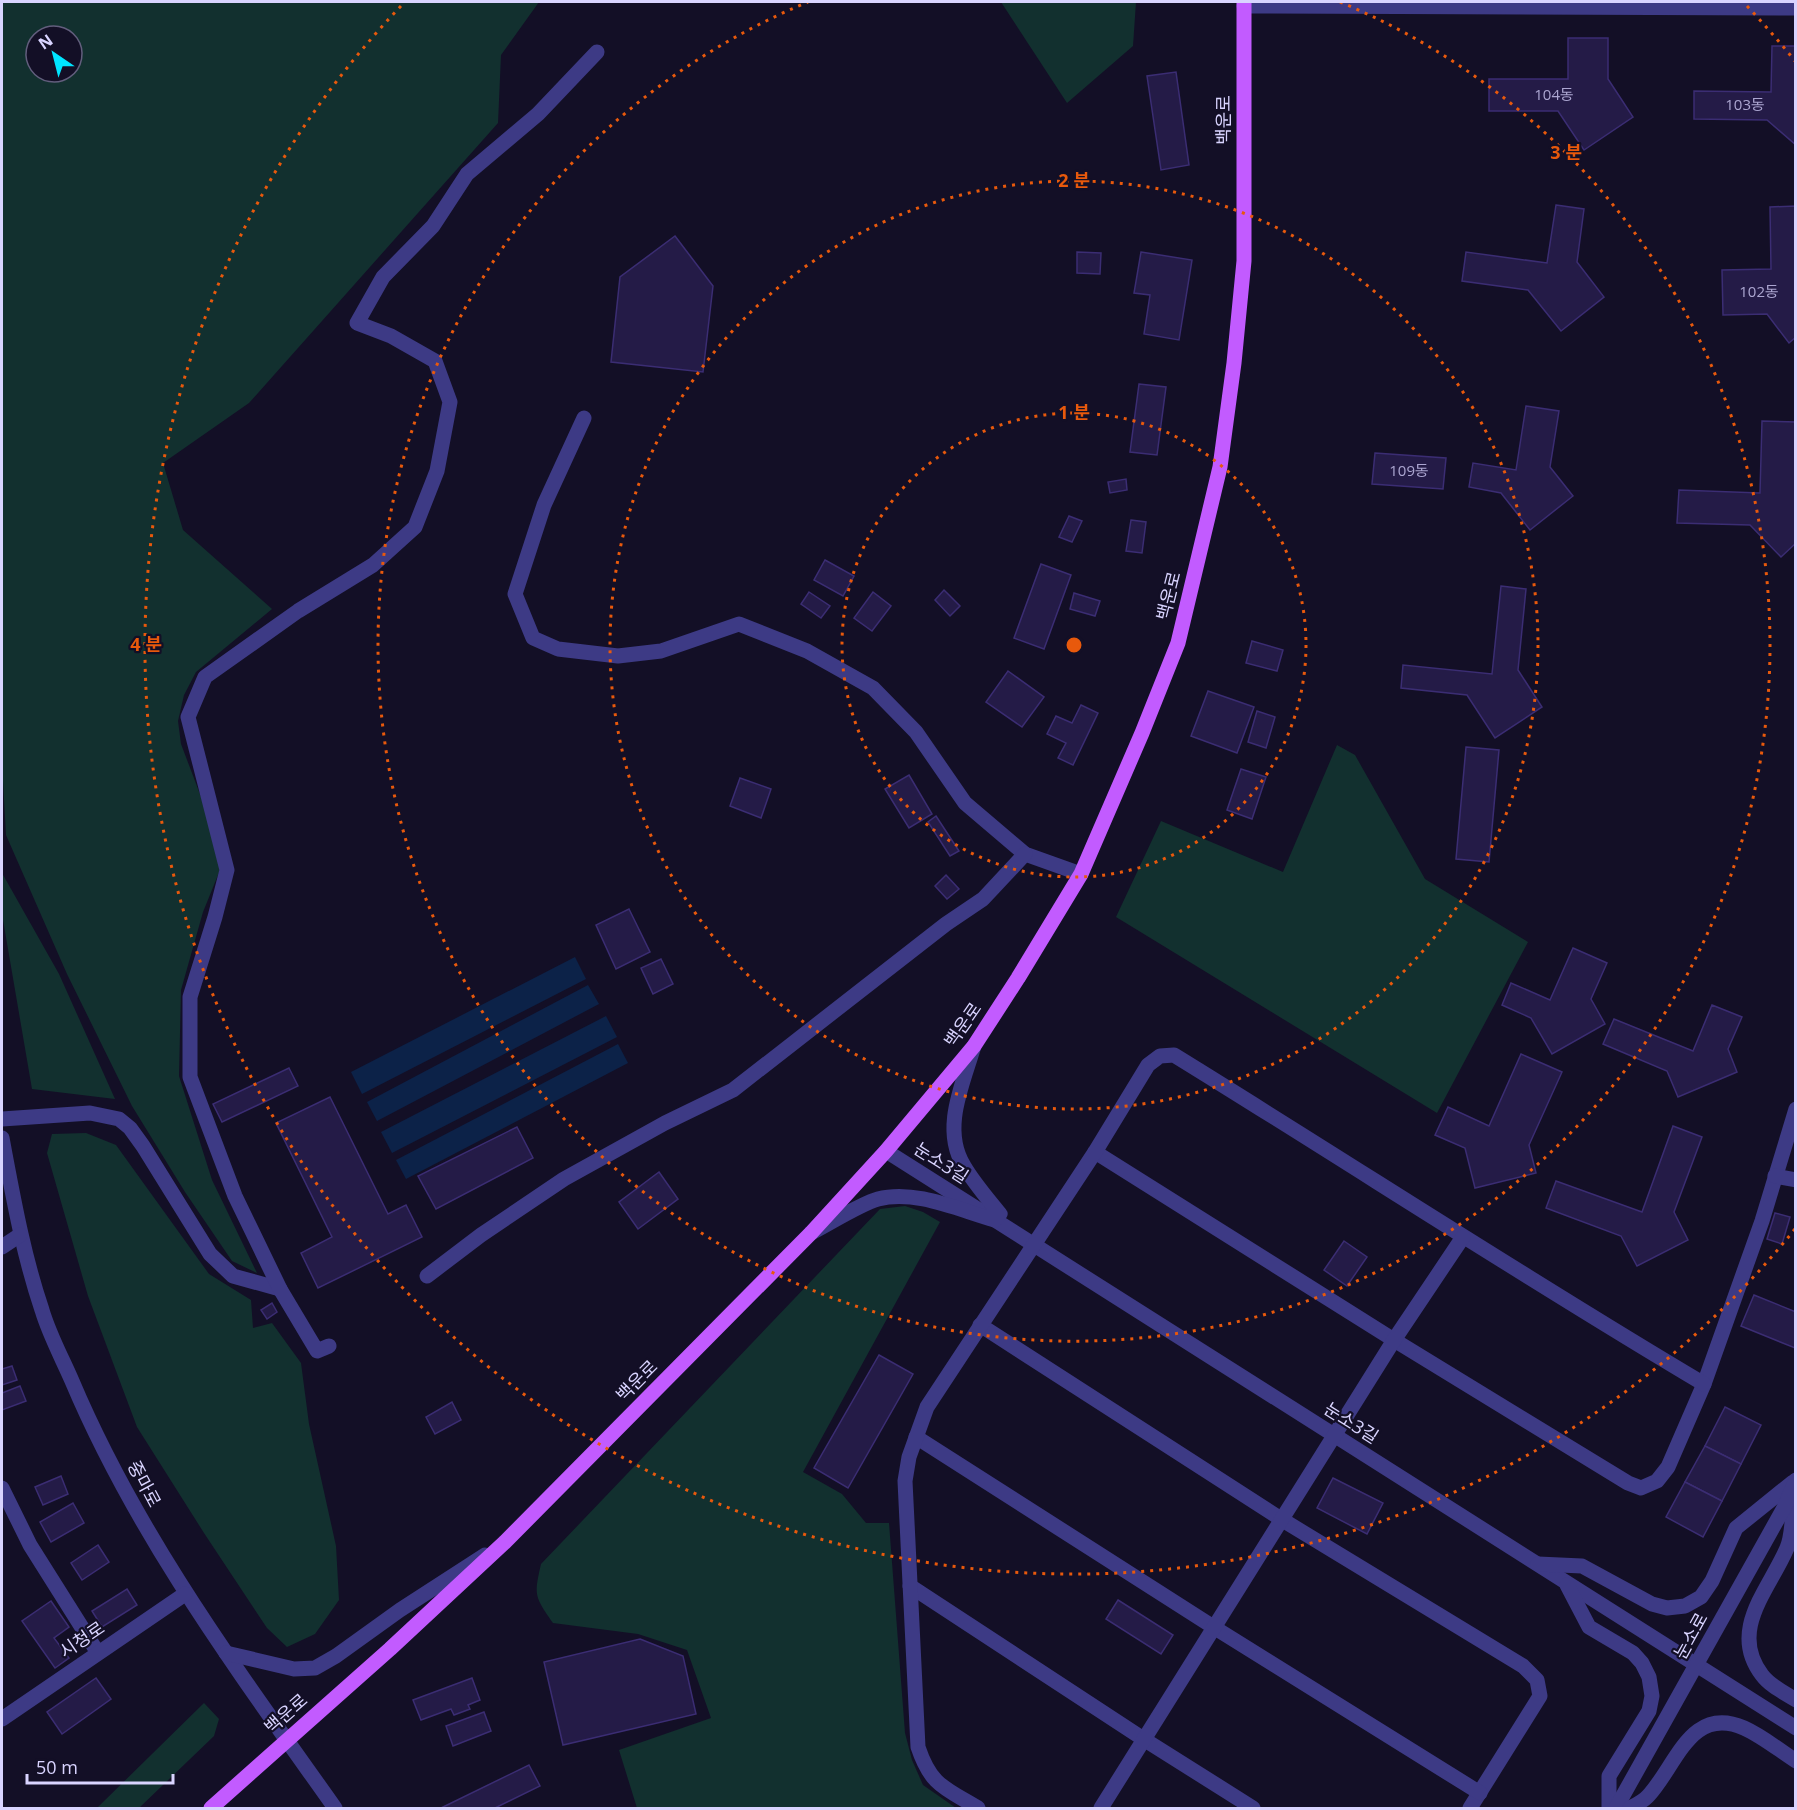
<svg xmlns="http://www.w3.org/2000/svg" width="1797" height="1810" font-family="'Open Sans','Noto Sans KR',sans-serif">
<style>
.green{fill:#12302f;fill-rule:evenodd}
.water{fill:#0c2248}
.building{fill:#241b47;stroke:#3b2d73;stroke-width:1.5}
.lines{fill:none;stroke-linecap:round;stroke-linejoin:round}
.minor{stroke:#3d3a85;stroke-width:15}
.major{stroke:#c25bff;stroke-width:15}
.ring{fill:none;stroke:#e8590c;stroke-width:3;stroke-dasharray:3 6}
.labels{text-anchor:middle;stroke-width:4.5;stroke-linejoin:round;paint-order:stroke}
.number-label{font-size:15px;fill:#aca6d1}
.street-label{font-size:18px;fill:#d9d4ff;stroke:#130f26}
.centre{fill:#e8590c;stroke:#130f26;stroke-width:3}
.ring-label{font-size:18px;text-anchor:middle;font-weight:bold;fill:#e8590c;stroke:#130f26;stroke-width:4.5;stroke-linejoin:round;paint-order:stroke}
</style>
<rect width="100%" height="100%" fill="#130f26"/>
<g class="green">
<path d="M2 2H539L501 55 498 123 249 403 163 463 183 530 272 609 196 672 184 695 178 721 181 744 206 810 220 870 203 912 181 990 179 1076 212 1180 257 1273 232 1261 185 1192 132 1106 67 974 6 835 2 763ZM36 36H72V72H36Z"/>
<polygon points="1001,2 1136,2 1133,46 1067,103"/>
<polygon points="1337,745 1355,755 1425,879 1528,942 1437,1113 1116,917 1161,821 1283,872"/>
<polygon points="2,873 59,974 115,1099 32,1089 2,914"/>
<polygon points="86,1133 116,1145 209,1274 251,1300 253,1328 272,1323 301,1363 309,1424 336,1546 339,1600 315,1634 287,1647 267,1628 204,1533 137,1427 88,1296 47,1153 52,1134"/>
<path d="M905 1206 923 1212 940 1222 803 1472 842 1494 866 1523H889L905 1733 912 1760 923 1785 956 1808H637L619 1750 711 1718 687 1650 638 1634 553 1623C534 1596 534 1595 541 1564L880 1209Z"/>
<polygon points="204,1703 219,1719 214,1736 139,1808 97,1808"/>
</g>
<g class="water">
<polygon points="575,957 586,979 362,1094 351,1072"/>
<polygon points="588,985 599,1004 377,1121 367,1102"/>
<polygon points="606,1016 617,1037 392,1153 381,1132"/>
<polygon points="618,1044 628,1063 406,1179 396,1160"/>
</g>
<g class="building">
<polygon points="1568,38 1608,38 1608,79 1633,117 1584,150 1558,111 1489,111 1489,79 1568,79"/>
<polygon points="1772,46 1796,46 1796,145 1767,120 1694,119 1694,91 1771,92"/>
<polygon points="1176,72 1189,165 1161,170 1147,76"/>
<polygon points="1556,205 1584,209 1577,262 1604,297 1561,331 1528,290 1462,281 1466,252 1547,263"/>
<polygon points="1796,206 1796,337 1789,343 1767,314 1723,315 1722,270 1771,269 1770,207"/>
<polygon points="675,236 713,286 703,372 611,362 620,277"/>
<polygon points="1077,252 1101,253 1100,274 1077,273"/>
<polygon points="1141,252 1192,260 1179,340 1144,334 1150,295 1134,293"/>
<polygon points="1139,384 1166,387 1157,455 1130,452"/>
<polygon points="1526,406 1559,411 1550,467 1573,496 1530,530 1501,493 1469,487 1473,463 1516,470"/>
<polygon points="1762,421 1796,422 1796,543 1781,557 1750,525 1677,523 1679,490 1760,493"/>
<polygon points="1375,453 1446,458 1443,489 1372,484"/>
<polygon points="1126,479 1127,490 1110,493 1108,482"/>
<polygon points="1069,516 1082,521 1072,542 1059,537"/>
<polygon points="1131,520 1146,522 1142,553 1126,551"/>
<polygon points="825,560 854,576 843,596 814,580"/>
<polygon points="1041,564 1071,575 1044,649 1014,638"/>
<polygon points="1501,586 1526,589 1518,670 1542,707 1495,738 1467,695 1401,688 1403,665 1492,674"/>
<polygon points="944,590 960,606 950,616 935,600"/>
<polygon points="809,592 830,606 821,618 801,604"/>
<polygon points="873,592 891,606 872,631 854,618"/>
<polygon points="1074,593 1100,601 1095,616 1070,609"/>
<polygon points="1252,641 1283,650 1277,671 1246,663"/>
<polygon points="1008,671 1044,697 1022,727 986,702"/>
<polygon points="1208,691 1254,707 1237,753 1191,736"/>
<polygon points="1081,705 1098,713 1073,765 1058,758 1066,743 1047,734 1056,716 1072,723"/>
<polygon points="1257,711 1275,717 1266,748 1248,742"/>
<polygon points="1466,747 1499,750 1489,862 1456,859"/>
<polygon points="1241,769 1266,777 1252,819 1227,810"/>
<polygon points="909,775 932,814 909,828 885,789"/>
<polygon points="740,778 771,789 761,818 730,806"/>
<polygon points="936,816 959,851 950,856 928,822"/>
<polygon points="946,875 959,889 947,899 935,886"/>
<polygon points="629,909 650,952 616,969 596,925"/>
<polygon points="1573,948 1607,963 1591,999 1605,1024 1552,1054 1531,1018 1502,1005 1511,983 1550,1000"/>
<polygon points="661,959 673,984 653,994 641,968"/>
<polygon points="1712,1005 1742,1017 1728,1049 1737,1072 1678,1097 1667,1071 1603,1044 1614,1019 1693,1051"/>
<polygon points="1521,1054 1562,1072 1529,1145 1536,1173 1475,1188 1465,1148 1435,1135 1448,1107 1489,1126"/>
<polygon points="289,1068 298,1086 222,1122 213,1104"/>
<polygon points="330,1097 388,1214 406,1205 422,1237 318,1288 301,1253 332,1237 276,1123"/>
<polygon points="1673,1126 1702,1137 1674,1212 1688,1240 1637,1266 1621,1236 1546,1208 1556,1181 1642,1212"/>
<polygon points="517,1127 533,1158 436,1209 418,1176"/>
<polygon points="659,1172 678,1199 638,1229 619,1202"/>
<polygon points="1775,1213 1790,1217 1782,1244 1767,1239"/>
<polygon points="1344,1241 1367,1257 1347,1286 1324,1270"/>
<polygon points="1754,1295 1796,1312 1795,1348 1741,1326"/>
<polygon points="272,1303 277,1312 267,1319 261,1310"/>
<polygon points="879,1355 913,1374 848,1488 814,1468"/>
<polygon points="12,1366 17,1380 2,1385 2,1369"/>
<polygon points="20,1386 26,1401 2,1410 2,1393"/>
<polygon points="452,1402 461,1420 435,1434 426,1417"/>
<polygon points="1725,1407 1761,1425 1741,1464 1705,1446"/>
<polygon points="1705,1446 1741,1464 1722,1501 1685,1482"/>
<polygon points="61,1476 68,1494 43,1505 35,1487"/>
<polygon points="1333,1478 1383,1503 1367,1534 1317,1508"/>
<polygon points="1685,1482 1722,1501 1703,1537 1666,1517"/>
<polygon points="73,1503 84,1523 51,1542 40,1522"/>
<polygon points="98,1545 109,1562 82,1580 71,1563"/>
<polygon points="127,1589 137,1605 102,1627 92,1611"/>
<polygon points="1118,1600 1173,1635 1161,1654 1106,1619"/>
<polygon points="51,1601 69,1627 54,1638 69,1658 55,1668 22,1621"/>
<polygon points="640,1639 683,1656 696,1714 563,1745 544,1662"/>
<polygon points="96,1678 111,1699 62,1734 47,1712"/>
<polygon points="472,1678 480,1700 468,1705 470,1709 454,1715 451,1709 421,1720 413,1700"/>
<polygon points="484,1712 491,1731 453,1746 446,1726"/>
<polygon points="529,1765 540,1786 495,1808 441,1808"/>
</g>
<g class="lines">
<g class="minor">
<polyline points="1244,6 1796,8"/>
<polyline points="584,418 544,505 515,594 533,638 558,649 618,656 661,651 739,624 807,651 873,688 916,732 965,803 1025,854 1081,874"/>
<polyline points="2,1119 90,1113 119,1119 130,1128 143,1146 210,1254 233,1276 280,1289"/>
<path d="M2 1138C13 1196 23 1254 42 1310 49 1334 62 1358 72 1381 138 1537 238 1671 335 1808"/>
<polyline points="886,1151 1796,1728"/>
<polyline points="1095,1152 1394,1340 1628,1483 1641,1488 1657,1481 1668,1467 1704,1384 1762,1221 1796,1109"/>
<polyline points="1775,1176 1796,1180"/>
<path d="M811 1233C829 1224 860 1204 878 1199 915 1189 959 1210 995 1220L1000 1214C988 1199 974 1183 964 1166 941 1129 963 1084 974 1046"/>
<polyline points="2,1247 20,1235"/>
<polyline points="427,1276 481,1235 564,1179 665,1123 733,1090 946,924 983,899 1025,854"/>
<polyline points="980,1325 1281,1519 1523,1666 1537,1680 1540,1696 1470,1808"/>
<polyline points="329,1346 317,1351 280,1289 235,1196 190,1077 190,997 215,917 227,870 188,717 205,677 298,611 373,565 415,527 437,471 450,402 435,361 391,336 357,323 383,277 433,226 467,174 538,114 597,52"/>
<polyline points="916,1437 1215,1628 1480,1793"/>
<polyline points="2,1488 30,1545 98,1653"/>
<path d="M1794 1498C1792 1514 1793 1534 1787 1548 1769 1590 1728 1630 1762 1675 1770 1686 1785 1693 1796 1700"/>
<polyline points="1538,1564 1582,1566 1652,1604 1667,1608 1685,1606 1701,1597 1712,1581 1736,1528 1793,1482"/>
<polyline points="1567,1585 1589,1627 1633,1653 1642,1663 1649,1677 1652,1696 1649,1711 1609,1776 1609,1808"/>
<polyline points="910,1586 1145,1740 1253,1808"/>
<polyline points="226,1653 294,1669 315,1668 336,1656 400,1610 485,1555"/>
<polyline points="2,1719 185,1594"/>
<path d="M978 1808C945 1788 931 1786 918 1747L905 1481 909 1457 927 1407 1095 1152 1148 1065 1160 1056 1174 1055C1351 1164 1525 1278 1704 1384"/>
<polyline points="1101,1808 1394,1340 1463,1237"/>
<polyline points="1616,1808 1785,1506 1796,1480"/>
<path d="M1630 1808C1636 1805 1644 1801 1649 1795 1677 1764 1691 1705 1744 1728 1762 1736 1779 1750 1796 1761"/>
</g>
<polyline class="major" points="211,1808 390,1649 505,1542 811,1233 886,1151 974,1046 1018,978 1081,874 1142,733 1178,643 1220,467 1234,363 1244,261 1244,2"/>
</g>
<g class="ring">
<circle cx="1074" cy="645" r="232"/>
<circle cx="1074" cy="645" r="464"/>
<path d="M1340 2A696 696 0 1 1 808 2"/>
<path d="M1795 1229A928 928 0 1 1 401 6M1747 6A928 928 0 0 1 1795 61"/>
</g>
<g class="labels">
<g class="number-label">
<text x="1554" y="100">104동</text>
<text x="1745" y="110">103동</text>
<text x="1759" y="297">102동</text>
<text x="1409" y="476">109동</text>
</g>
<g class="street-label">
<text transform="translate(1224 120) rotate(-90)" y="6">백운로</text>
<text transform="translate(1169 596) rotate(-76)" y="6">백운로</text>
<text transform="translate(963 1025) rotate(-55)" y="6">백운로</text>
<text transform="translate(941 1163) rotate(32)" y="6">눈소3길</text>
<text transform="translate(637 1381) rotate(-45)" y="6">백운로</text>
<text transform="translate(1351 1423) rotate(32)" y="6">눈소3길</text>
<text transform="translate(144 1484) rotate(62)" y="6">중마로</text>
<text transform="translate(1691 1636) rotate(-61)" y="6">눈소로</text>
<text transform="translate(82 1640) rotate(-34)" y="6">시청로</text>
<text transform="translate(286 1714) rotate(-41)" y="6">백운로</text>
</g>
</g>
<circle cx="1074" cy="645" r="9" class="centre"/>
<g class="ring-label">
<text x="1566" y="159">3 분</text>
<text x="1074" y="187">2 분</text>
<text x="1074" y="419">1 분</text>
<text x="146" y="651">4 분</text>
</g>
<rect width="1797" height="1810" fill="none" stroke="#d9d4ff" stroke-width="6"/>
<g transform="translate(54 54) rotate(325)"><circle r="28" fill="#130f26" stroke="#625e7d" stroke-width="1.5"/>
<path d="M0-4.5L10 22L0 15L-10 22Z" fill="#00e5ff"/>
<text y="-9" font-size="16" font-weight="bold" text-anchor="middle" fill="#d9d4ff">N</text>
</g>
<path d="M27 1774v9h146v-9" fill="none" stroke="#d9d4ff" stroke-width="3"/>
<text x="36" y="1774" font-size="18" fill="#d9d4ff" stroke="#130f26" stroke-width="4.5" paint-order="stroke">50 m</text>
</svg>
